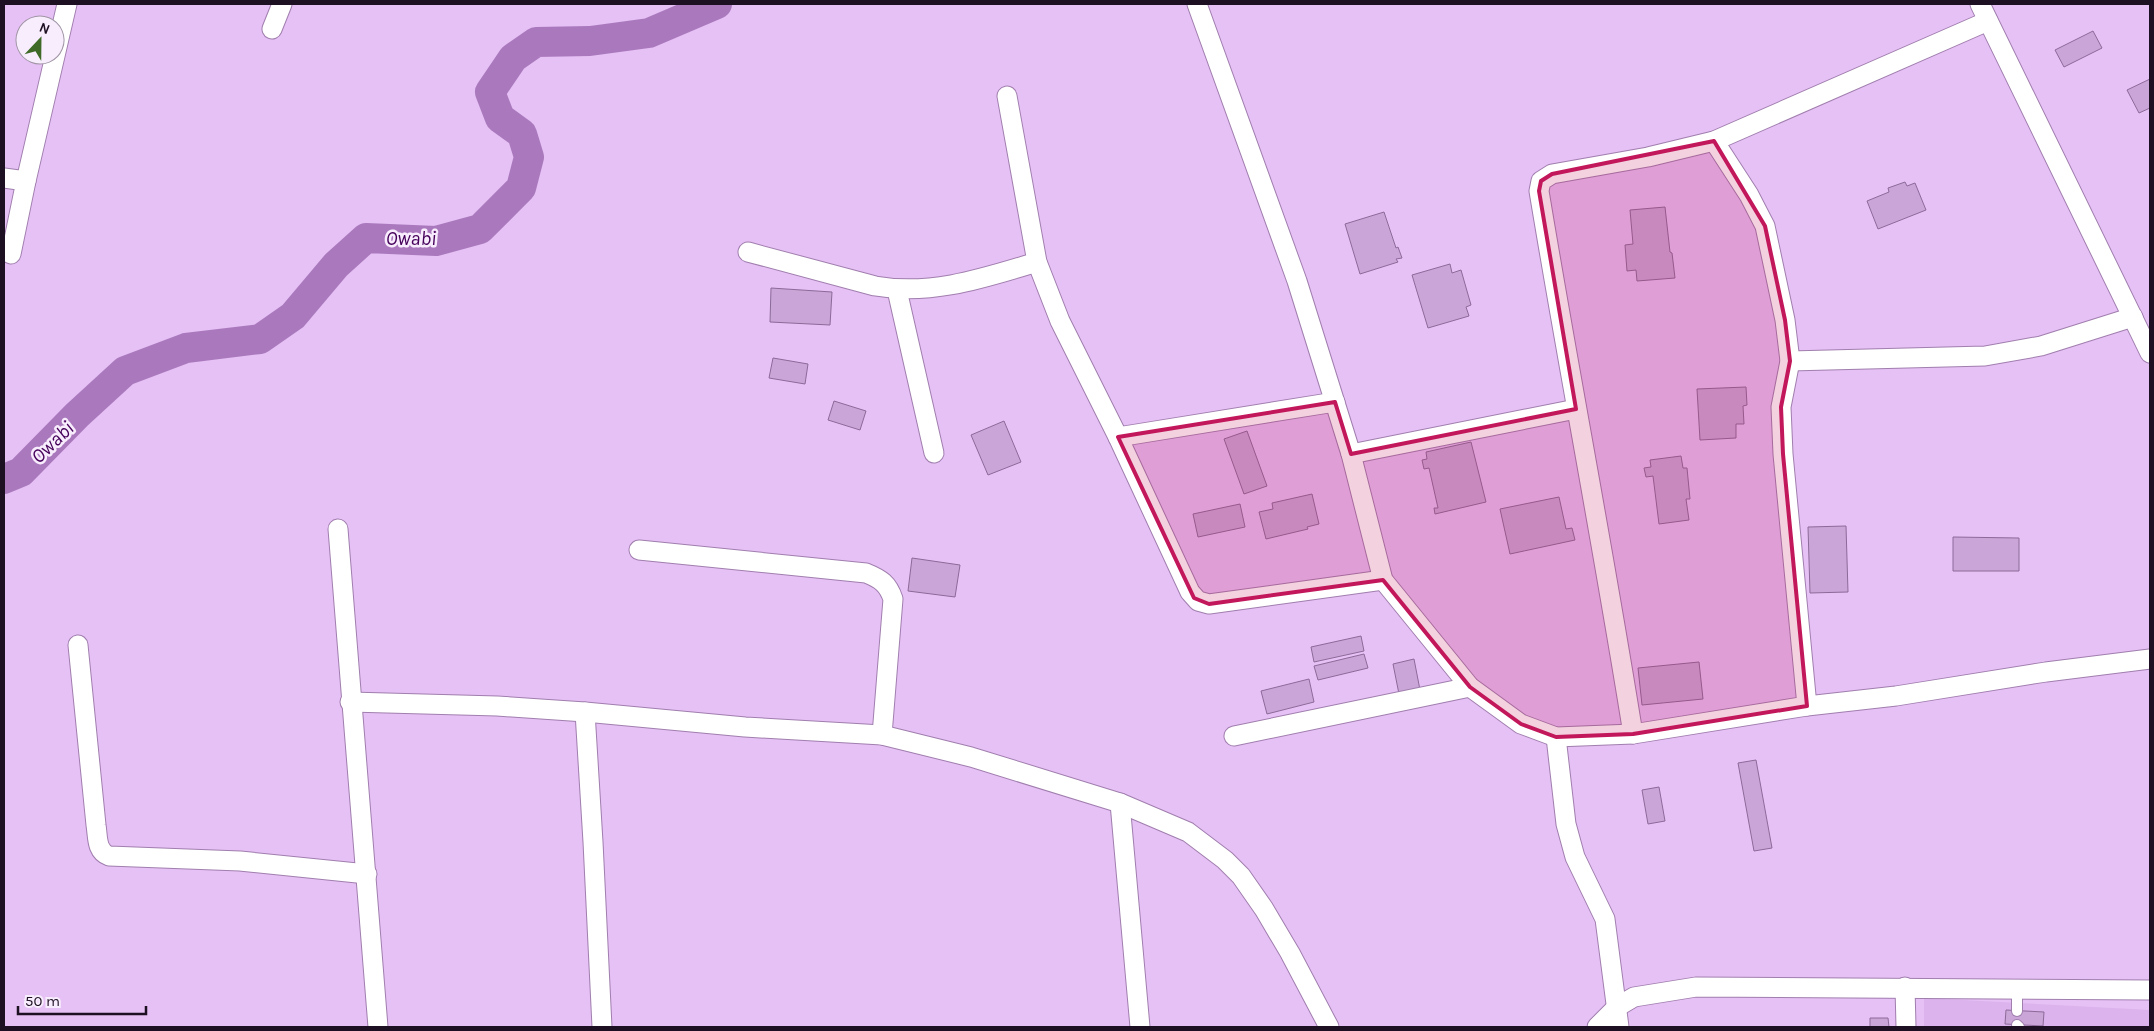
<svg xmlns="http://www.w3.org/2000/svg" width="2154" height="1031" font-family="Karla,sans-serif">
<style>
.built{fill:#dcb3ed}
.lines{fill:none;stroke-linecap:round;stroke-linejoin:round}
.river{stroke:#aa79bd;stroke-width:30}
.building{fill:#caa6d8;stroke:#8b6a98}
.service-casing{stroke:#a07eae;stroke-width:12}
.minor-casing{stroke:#a07eae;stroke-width:21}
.service{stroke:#fff;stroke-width:10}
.minor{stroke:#fff;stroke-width:19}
.marked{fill:#c2185b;fill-opacity:0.2;stroke:#c2185b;stroke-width:4;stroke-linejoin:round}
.labels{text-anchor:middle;stroke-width:5;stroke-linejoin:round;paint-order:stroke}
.water-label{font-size:20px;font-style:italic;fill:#45005a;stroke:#f8edfd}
</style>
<rect width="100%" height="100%" fill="#e6c1f5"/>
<polygon class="built" points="1924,998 2150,1010 2150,1027 1924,1027"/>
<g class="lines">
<polyline class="river" points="4,479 21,472 77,415 125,371 186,348 260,339 293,316 336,265 366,238 436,241 480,229 521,188 529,157 522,134 500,118 490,92 513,58 536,42 590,41 649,33 717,4"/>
</g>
<g class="building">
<polygon points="2093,31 2102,48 2064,67 2055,50"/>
<polygon points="2150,79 2150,108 2139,113 2127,90"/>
<polygon points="1905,182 1907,186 1915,183 1926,210 1878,229 1867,201 1889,192 1888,188"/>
<polygon points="1665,207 1670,252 1672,253 1675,278 1637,281 1636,270 1627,271 1625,245 1633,244 1630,210"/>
<polygon points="1384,212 1396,248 1398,247 1402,258 1396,259 1398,262 1360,274 1345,224"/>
<polygon points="1450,264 1452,273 1461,270 1471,305 1466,307 1469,316 1428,328 1412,275"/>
<polygon points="771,288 832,292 830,325 770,322"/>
<polygon points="773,358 808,364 805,384 769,378"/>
<polygon points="1746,387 1747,405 1743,406 1744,424 1736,424 1736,438 1700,440 1697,389"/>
<polygon points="834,401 866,411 860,430 828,420"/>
<polygon points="1004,421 1021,462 988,475 971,435"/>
<polygon points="1247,431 1267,486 1244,494 1224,439"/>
<polygon points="1471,442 1486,502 1435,514 1434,508 1438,508 1429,468 1424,469 1422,460 1427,459 1426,452"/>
<polygon points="1681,456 1683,468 1687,468 1690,499 1686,499 1689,520 1659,524 1653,476 1646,477 1644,468 1651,467 1650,460"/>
<polygon points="1312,494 1319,524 1307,527 1308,529 1266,539 1259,512 1273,509 1272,503"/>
<polygon points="1559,497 1566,529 1572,528 1575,540 1510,554 1500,509"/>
<polygon points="1240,504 1245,527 1198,537 1193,514"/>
<polygon points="1846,526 1848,592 1810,593 1808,527"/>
<polygon points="1953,537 2019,538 2019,571 1953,571"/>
<polygon points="912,558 960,565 955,597 908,591"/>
<polygon points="1361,636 1364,651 1314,662 1311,647"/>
<polygon points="1364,654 1368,668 1318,680 1314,666"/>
<polygon points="1414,659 1420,690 1399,694 1393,664"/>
<polygon points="1699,662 1703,699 1642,705 1638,668"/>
<polygon points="1309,679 1314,702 1267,714 1261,691"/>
<polygon points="1756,760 1772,848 1754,851 1738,763"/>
<polygon points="1659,787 1665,821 1648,824 1642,790"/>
<polygon points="2006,1010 2044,1012 2043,1026 2005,1024"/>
<polygon points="1870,1018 1888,1018 1889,1027 1870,1027"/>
</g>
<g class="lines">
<defs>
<g id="service">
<polyline points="2017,989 2017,1011"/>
<polyline points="2017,1025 2019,1027"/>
</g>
<g id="minor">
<polyline points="1197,4 1297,281 1351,454 1383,580 1470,687 1521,724 1556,737 1633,734 1807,706 1896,696 2046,672 2150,659"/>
<polyline points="1980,4 2150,353"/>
<polyline points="272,29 282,4"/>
<polyline points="1007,96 1037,262 1060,321 1118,437 1190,592 1198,601 1209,604 1383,580"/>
<polyline points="1714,141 1749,195 1765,226 1785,320 1790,361 1781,407 1783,454 1807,706"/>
<polyline points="4,178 26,181"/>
<path d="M748 252 875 286C931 296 984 278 1037 262"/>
<polyline points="11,254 26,181 67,4"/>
<polyline points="897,290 934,453"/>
<polyline points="1790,361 1985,356 2041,346 2133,317"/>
<polyline points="1118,437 1335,402"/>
<polyline points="1351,454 1576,409"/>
<path d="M338 529C350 695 366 861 378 1027"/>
<path d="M639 550 866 573C881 579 888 584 893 599L882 735"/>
<path d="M78 645 96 825C98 837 96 851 109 856L240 861 367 874"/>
<polyline points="350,702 497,706 585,712 745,727 882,735 971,757 1120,803 1188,832 1225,860 1241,876 1264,909 1290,953 1329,1027"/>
<polyline points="585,712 593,842 602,1027"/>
<path d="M1633 734C1604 552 1569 372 1539 191L1541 181 1552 174 1648 157 1714 141 1988 21"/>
<polyline points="1234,736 1470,687"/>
<polyline points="1556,737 1566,824 1575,857 1605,919 1619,1027"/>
<polyline points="1120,803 1140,1027"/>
<polyline points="1905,987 1906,1027"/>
<polyline points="1597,1027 1617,1007 1634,997 1696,987 2150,990"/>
</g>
</defs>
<use href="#service" class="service-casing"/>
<use href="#minor" class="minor-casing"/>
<use href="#service" class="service"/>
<use href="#minor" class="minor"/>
</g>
<path class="marked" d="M1714 141 1765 226 1785 320 1790 361 1781 407 1783 454 1807 706 1633 734 1556 737 1521 724 1470 687 1383 580 1209 604 1194 598 1118 437 1335 402 1351 454 1576 409 1539 191 1541 181 1552 174Z"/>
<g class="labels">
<g class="water-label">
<text x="411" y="245">Owabi</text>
<text transform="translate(52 442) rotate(-44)" y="7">Owabi</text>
</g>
</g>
<rect width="2154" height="1031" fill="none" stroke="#1d1022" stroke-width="10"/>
<g transform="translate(40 40) rotate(22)"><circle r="24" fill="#f8edfd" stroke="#a095a5"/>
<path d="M0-4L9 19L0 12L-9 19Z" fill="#3e6926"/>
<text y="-8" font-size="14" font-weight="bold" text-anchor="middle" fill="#1d1022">N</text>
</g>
<path d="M18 1006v8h128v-8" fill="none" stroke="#1d1022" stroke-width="2.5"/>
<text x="25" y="1006" font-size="15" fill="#1d1022" stroke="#f8edfd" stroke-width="4" paint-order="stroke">50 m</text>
</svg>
